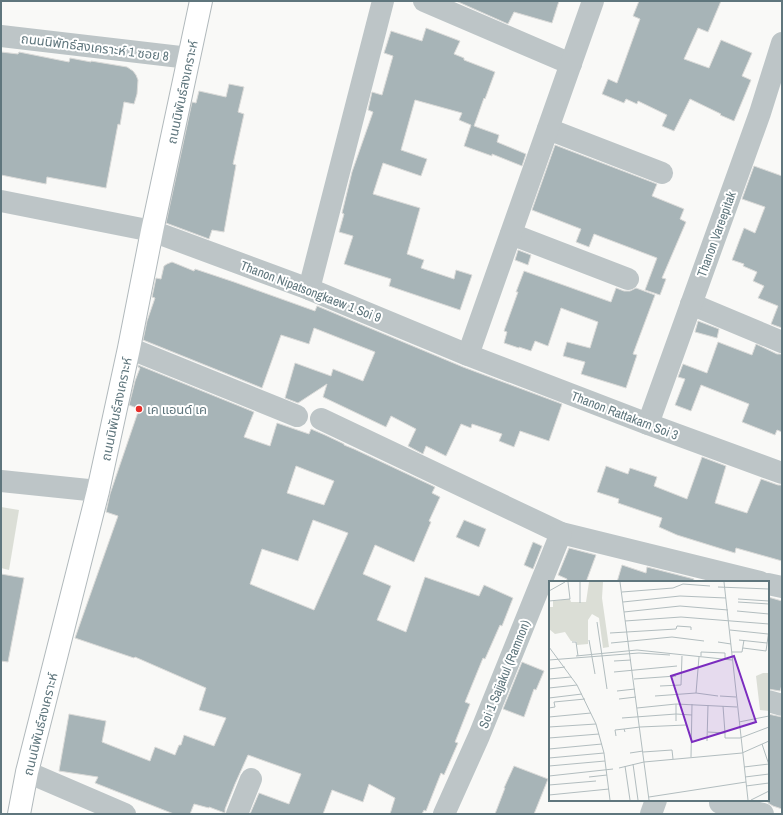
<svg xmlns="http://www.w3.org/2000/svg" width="783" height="815" font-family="'Archivo Narrow','Noto Sans Thai',sans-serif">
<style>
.green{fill:#dbded6}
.building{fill:#a7b4b7;stroke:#dbdbd9;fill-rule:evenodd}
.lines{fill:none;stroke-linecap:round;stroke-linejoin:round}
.major-casing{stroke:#b1b9bc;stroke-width:24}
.minor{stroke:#bdc5c7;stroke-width:22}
.major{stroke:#fff;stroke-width:22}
.poi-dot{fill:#e72e29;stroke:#fff;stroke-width:1.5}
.labels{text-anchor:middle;stroke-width:4;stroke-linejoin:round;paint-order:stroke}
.street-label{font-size:13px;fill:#5f767d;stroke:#fff}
.poi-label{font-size:13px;fill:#5f767d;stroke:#fff;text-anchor:start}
.inset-road{fill:none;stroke:#b2bdbf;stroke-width:1}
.view{fill:#7b2cbf;fill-opacity:0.15;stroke:#7b2cbf;stroke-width:2}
.inset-edge{fill:none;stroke:#5f767d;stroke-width:2}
</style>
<rect width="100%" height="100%" fill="#f9f9f7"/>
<polygon class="green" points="1,507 19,510 9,570 1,568"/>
<g class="building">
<polygon points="456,1 559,1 552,23 514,12 508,24"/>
<polygon points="639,1 721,1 708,32 698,28 684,59 709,68 721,40 752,53 742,76 751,80 734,121 720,115 721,114 690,99 674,131 662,126 667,115 638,101 637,104 626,99 624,103 602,94 608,79 617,83 640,19 633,16"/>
<polygon points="426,28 460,41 454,54 464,58 464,60 495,72 485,99 484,98 474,126 499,135 497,142 526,154 522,166 492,154 492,156 464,146 471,125 459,120 462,113 415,100 401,150 427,159 421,176 383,163 373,194 420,208 407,254 424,260 421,268 454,279 456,270 472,275 460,310 389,286 391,279 344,264 353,236 339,232 344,214 342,213 352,172 373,112 368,110 372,92 382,95 393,56 384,53 391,31 422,41"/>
<polygon points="1,52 18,54 19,52 69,62 70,58 91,62 91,61 127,67 133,71 136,75 138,80 137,94 134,104 124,102 120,125 118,124 106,188 47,177 46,184 1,175"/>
<polygon points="229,84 244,87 238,112 244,114 233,164 236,165 224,232 212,230 209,239 166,223 192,102 196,103 199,91 226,97"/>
<polygon points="555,145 657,184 652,196 684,209 680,219 686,222 662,278 666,279 660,295 645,290 657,258 594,234 589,247 576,242 581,229 532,210"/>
<polygon points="754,166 782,176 782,328 771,324 778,306 758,298 764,286 753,281 757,272 743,266 744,264 732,260 744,228 755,233 765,207 742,199"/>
<polygon points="518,250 531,255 528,265 515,260"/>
<polygon points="172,262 194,271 195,269 234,282 315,311 317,306 463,367 562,404 549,441 520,431 514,447 499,441 502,434 472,424 471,428 461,424 446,456 426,446 423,454 408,446 416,429 391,416 386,427 323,397 327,384 298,403 285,398 295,363 331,376 333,369 363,381 375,352 314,328 309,344 281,335 262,388 143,340 147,321 155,298 152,297 156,278 161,279 164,266 167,264"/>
<polygon points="524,271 611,302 616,288 624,291 630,291 636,288 655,295 633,354 637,355 626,388 581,374 585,362 563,356 567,342 590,348 598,322 561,308 548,346 535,341 531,351 519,347 519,348 504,343 507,332 504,331 518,292 516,292"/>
<polygon points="698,321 719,329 717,338 695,332"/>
<polygon points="718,342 752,355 756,344 777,354 782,354 782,432 777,430 775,435 742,422 749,404 701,385 691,411 675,405 685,379 678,377 683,364 707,373"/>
<path d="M138 365 254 412 244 437 270 446 277 423 309 434 311 429 325 435 344 444V445L354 449 435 487 432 493 440 497 429 521 431 522 414 562 375 545 363 574 391 586 377 620 406 632 425 577 479 596 484 585 513 598 502 626 500 625 485 659 483 658 465 702 470 704 455 742 458 743 444 775 441 773 426 811 424 810 422 814H390L395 798 369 784 363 802 332 790 323 814H250L259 793 289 804 301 774 248 755 235 784 225 809V813L209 807V808L194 804 190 814H174L95 783 98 777 59 771 69 714 106 721 102 742 150 761 155 747 175 755 179 745H181L184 735 214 746 226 718 199 710 206 688 135 657 134 658 75 638 118 516 106 512 110 494 139 409 129 405 135 381 140 368 138 367ZM296 466 334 481 324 505 287 493ZM313 520 348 533 314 610 250 584 262 549 298 561Z"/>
<polygon points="702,457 726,466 715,503 747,513 761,479 778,485 782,485 782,561 736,548 735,553 677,535 659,527 662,518 618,503 619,499 597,492 606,466 628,474 630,468 657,477 654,486 687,499"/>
<polygon points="464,520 486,529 479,547 456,537"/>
<polygon points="533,542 542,546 533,569 524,565"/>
<polygon points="569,548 596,555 586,582 566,582 567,579 558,575"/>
<polygon points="622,565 646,573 647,567 694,579 693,582 617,582"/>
<polygon points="1,574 24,578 8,662 1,661"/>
<polygon points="768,597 782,601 782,685 780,691 768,689"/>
<polygon points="522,662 544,671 536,690 534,689 524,717 503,709"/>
<polygon points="768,714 782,717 782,809 773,806 768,803"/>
<polygon points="514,766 548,779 534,814 495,814 505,788 504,788"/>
</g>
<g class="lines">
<defs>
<polyline id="major" points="19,814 27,772 98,491 129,348 152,231 201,1"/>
</defs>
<use href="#major" class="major-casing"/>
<g class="minor">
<polyline points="424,1 571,64"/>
<polyline points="1,36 189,58"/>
<polyline points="548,129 662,173"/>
<polyline points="1,201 152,231 309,289 468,355 648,424 782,473"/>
<polyline points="511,234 628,279"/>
<polyline points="309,289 383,1"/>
<polyline points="691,304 782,342"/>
<polyline points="129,348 297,416"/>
<polyline points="468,355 593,1"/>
<polyline points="321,419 561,533 760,582"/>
<polyline points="648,424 760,113 782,43"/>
<polyline points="1,481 98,491"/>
<polyline points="768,584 782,587"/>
<polyline points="768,701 782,705"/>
<polyline points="27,772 125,814"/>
<polyline points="720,803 763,814"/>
<polyline points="237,814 251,779"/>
<polyline points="444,814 479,736 561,533"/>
<polyline points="651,814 656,800"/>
</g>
<use href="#major" class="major"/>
</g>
<circle class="poi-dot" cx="139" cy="409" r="4"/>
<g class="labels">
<g class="street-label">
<text transform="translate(95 47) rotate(7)" y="5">ถนนนิพัทธ์สงเคราะห์ 1 ซอย 8</text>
<text transform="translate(182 92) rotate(-78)" y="5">ถนนนิพันธ์สงเคราะห์</text>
<text transform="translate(716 234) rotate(-70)" y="5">Thanon Vareepitak</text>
<text transform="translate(311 291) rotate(21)" y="5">Thanon Nipatsongkaew 1 Soi 9</text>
<text transform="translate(116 409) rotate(-78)" y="5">ถนนนิพันธ์สงเคราะห์</text>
<text transform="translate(625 415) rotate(21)" y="5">Thanon Rattakarn Soi 3</text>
<text transform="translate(504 674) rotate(-68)" y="5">Soi 1 Sajjakul (Ramnon)</text>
<text transform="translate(40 724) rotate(-76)" y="5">ถนนนิพันธ์สงเคราะห์</text>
</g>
<g class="poi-label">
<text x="147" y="414">เค แอนด์ เค</text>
</g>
</g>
<g transform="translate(549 581)">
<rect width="220" height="220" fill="#f9f9f7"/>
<path d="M40 1H54L53 17 60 66 54 67 50 37 43 33 39 39V63L28 64 27 60H22L16 51 6 53 0 48V26H4V20L21 18 22 21H37ZM214 92H220V130L211 129 207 95Z" fill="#dbded6"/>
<path class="inset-road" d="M31 1V22M71 1 100 219M175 1 199 219M169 6 220 8M0 10 16 1M73 11 124 7 134 3 161 5M189 18 220 20M0 20 21 18 19 1M74 21 131 15 177 17M189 21 220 23M188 30 220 33M75 31 131 25 179 29M76 40 132 36 220 43M48 41 58 108M181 49 219 53M61 52 127 48 128 45 142 46V49M40 59 46 93M190 59 218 62M23 61H27L29 75M169 61 182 63M62 62 123 56 155 60M0 66 28 104 47 143 55 172 61 219M194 67 217 70 220 49M183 71H193L195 59M27 75 88 69 183 79M152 75V71L176 72V78M0 79 90 72 121 74M65 80 82 79M0 88 16 86M65 91 128 85M0 98 22 96M85 98 127 95M111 105 132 104 133 75M0 107 28 104M68 110 86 108M147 112 150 76M106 115 147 112 169 115M171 115 187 116M0 117 33 113M70 118 87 116M0 127 6 126 5 121 36 118M88 127 127 123 188 126M0 136 42 132M73 137 127 133 143 134M127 140V123M190 141 220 135M0 146 47 143M76 151 75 148 91 146 137 144M159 151 176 152 174 125M176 152V157H191L220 146M67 155 66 149 75 148M0 157 50 153M158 160 159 124M213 163 220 184M0 168 53 163M94 171 123 169 124 178M81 172 94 170M142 176 143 123M0 177 55 172M84 183 89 219M0 185 56 180M76 185 81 219M195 186 220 183M70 187 95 181 193 172 220 160M0 195 64 188M40 196 58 194M196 196 220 193M0 204 47 200M197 205 220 202M0 214 60 208M100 216 197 201M202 219 220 210"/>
<path class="view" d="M185 75 207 141 143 161 122 95Z"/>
<rect width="220" height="220" class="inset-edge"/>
</g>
<rect width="783" height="815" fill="none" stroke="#5f767d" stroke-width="4"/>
</svg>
